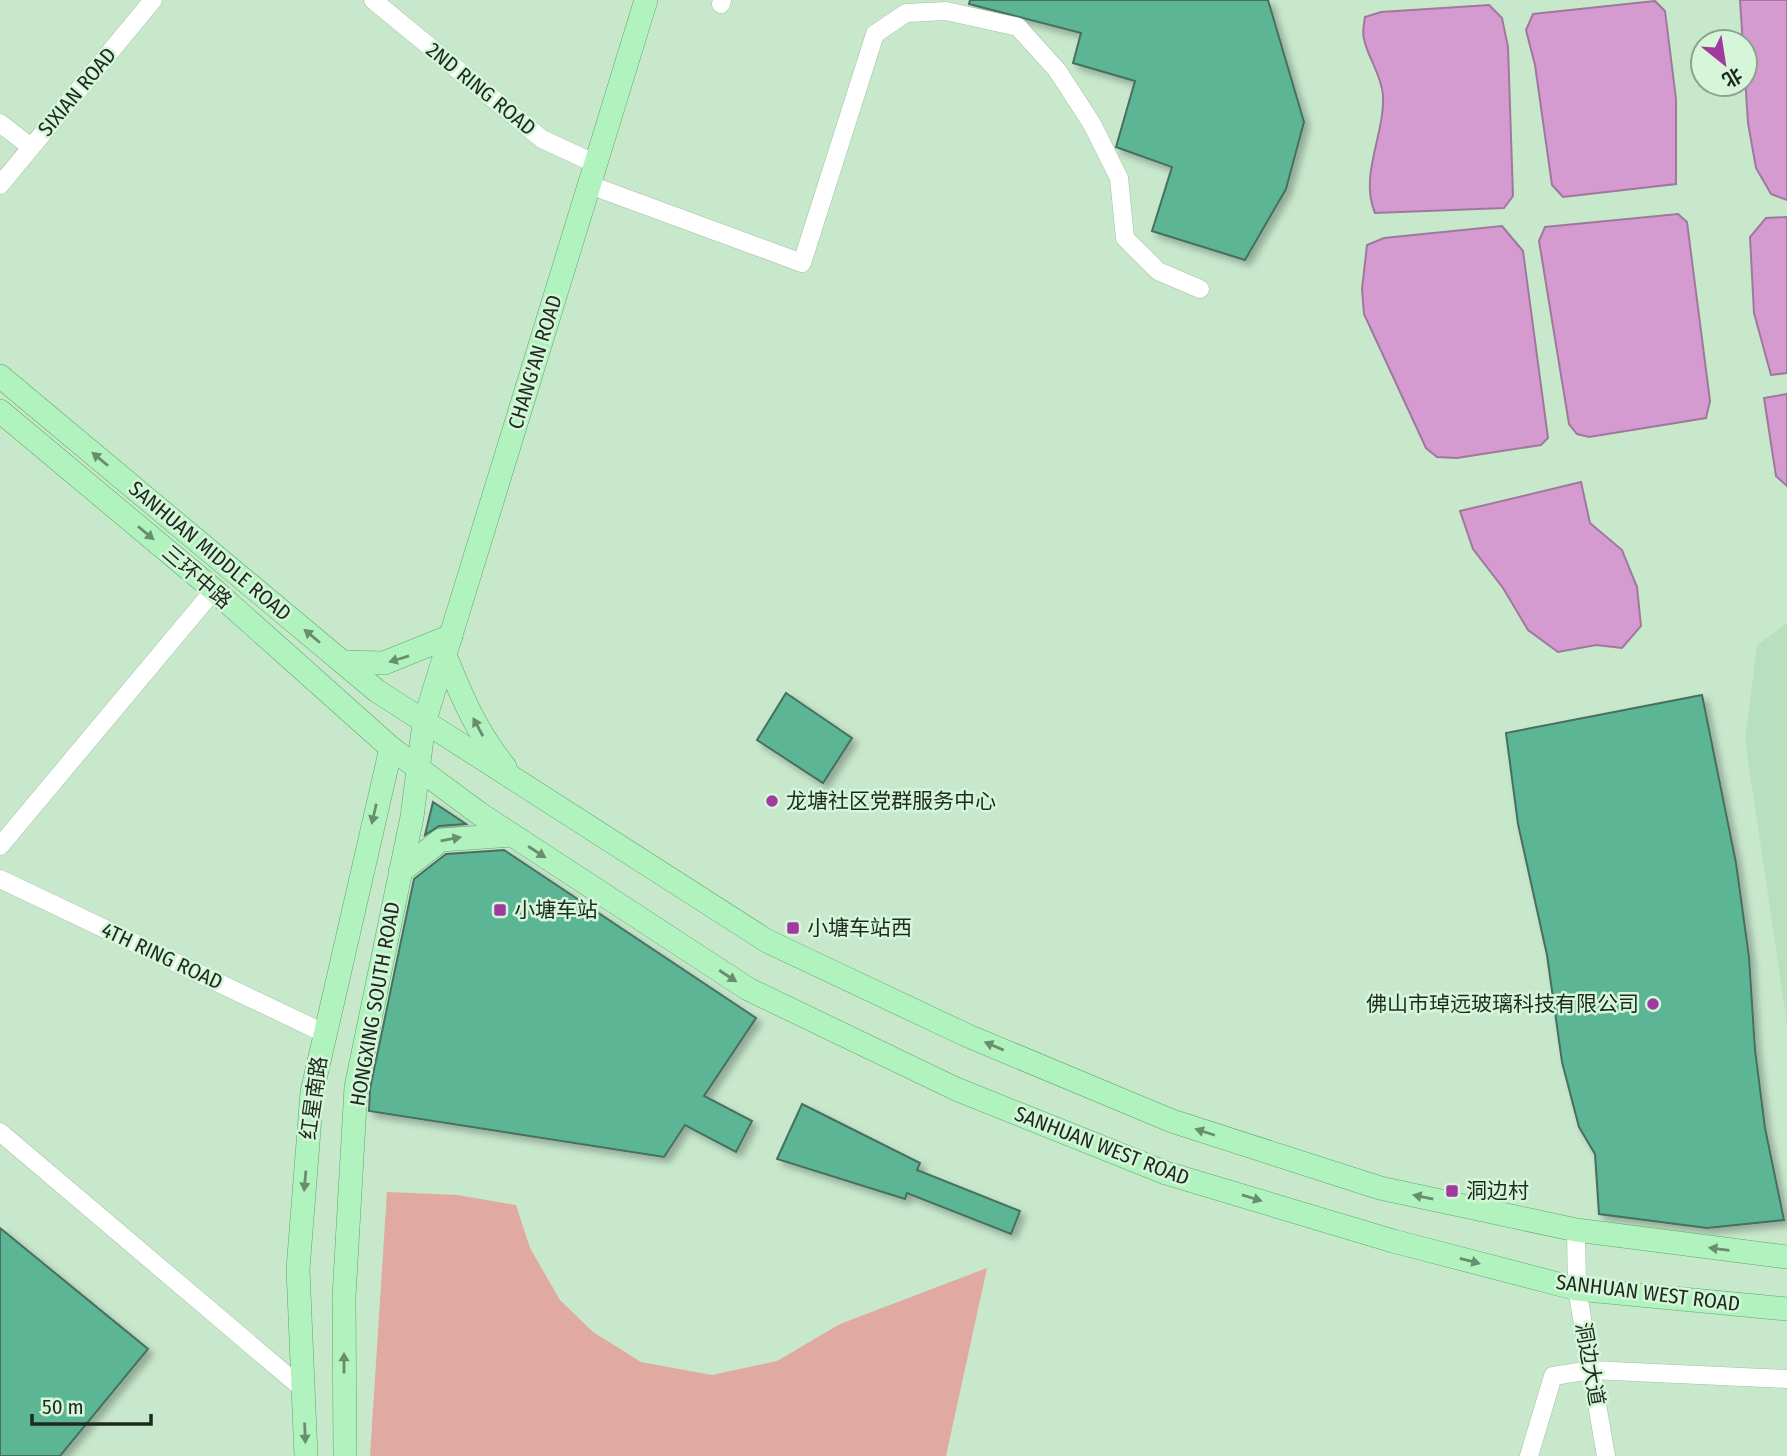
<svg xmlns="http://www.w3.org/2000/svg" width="1787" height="1456" font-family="'Fira Sans Condensed','Noto Sans SC',sans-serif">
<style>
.built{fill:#b9e0be}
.green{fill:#e0a9a1}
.water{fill:#d59bd1;stroke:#9e799c;stroke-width:2}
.building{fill:#5bb696;stroke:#476f60;stroke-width:2;filter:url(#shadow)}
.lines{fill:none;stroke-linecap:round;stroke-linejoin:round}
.minor-casing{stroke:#a1c0a5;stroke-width:19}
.major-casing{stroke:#5ca76a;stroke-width:24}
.minor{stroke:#fff;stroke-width:18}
.major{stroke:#b1f3be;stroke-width:23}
.oneway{fill:#688e6e}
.poi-dot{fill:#a03a9f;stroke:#d5f6d8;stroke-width:2.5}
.labels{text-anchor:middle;stroke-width:5;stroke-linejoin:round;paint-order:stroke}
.street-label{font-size:21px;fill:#1e2a1f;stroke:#d5f6d8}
.poi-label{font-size:21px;fill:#1e2a1f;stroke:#d5f6d8;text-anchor:start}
</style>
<defs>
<filter id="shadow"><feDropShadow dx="5" dy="5" stdDeviation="3.5" flood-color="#0004"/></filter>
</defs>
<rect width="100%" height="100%" fill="#c8e8cc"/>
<polygon class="built" points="1787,623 1787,1024 1745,740 1757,645"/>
<polygon class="green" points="387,1192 457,1195 516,1205 530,1248 560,1300 593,1332 641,1362 712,1375 777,1361 840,1324 987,1268 946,1456 370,1456"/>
<g class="water">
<polygon points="1740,0 1787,0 1787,200 1771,194 1756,168 1748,123"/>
<polygon points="1655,1 1665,11 1676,99 1676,184 1563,197 1552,185 1535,65 1526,30 1533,14"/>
<path d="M1489 5 1502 18 1508 47 1513 196 1504 208 1375 213C1359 175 1385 135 1383 95 1381 74 1368 58 1364 39 1362 32 1364 24 1365 17L1381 12Z"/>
<polygon points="1678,214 1687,222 1710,401 1706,418 1589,437 1577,434 1569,424 1539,241 1545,227"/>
<polygon points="1787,217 1787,373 1771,375 1754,313 1750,237 1766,218"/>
<polygon points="1502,226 1523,251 1548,438 1541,445 1457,458 1437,457 1426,448 1364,314 1362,289 1367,245 1384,238"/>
<polygon points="1787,394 1787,486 1776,476 1764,398"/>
<polygon points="1581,482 1590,523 1622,550 1637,587 1641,626 1622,648 1596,645 1558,652 1528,630 1503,588 1473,549 1460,511"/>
</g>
<g class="building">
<polygon points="970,0 1268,0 1304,122 1286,189 1245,260 1152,231 1172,167 1116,147 1135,81 1073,63 1081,33 969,4"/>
<polygon points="786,693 852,738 823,783 757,740"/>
<polygon points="1702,695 1736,863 1749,957 1755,1050 1765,1128 1784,1220 1707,1228 1599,1214 1595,1154 1579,1127 1562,1062 1547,955 1518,824 1506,733"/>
<polygon points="433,802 466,824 439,826 425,835"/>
<polygon points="504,850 756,1018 704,1096 752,1121 736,1152 685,1125 664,1157 369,1111 370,1089 414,879 446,854"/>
<polygon points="802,1104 920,1163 917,1170 1020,1211 1011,1234 907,1193 905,1199 777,1159"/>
<polygon points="0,1228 148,1349 60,1456 0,1456"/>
</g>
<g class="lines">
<defs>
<g id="minor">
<polyline points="373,0 542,139 596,164"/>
<polyline points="721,4 722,0"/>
<polyline points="0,123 31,147"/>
<polyline points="0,185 153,0"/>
<polyline points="590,185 802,263 875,34 906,13 946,11 1018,27 1057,70 1092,124 1119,178 1125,238 1158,271 1200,289"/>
<polyline points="0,846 214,590"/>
<polyline points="0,879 324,1033"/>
<polyline points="0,1132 303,1389"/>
<polyline points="1576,1230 1577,1289 1606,1456"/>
<polyline points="1529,1456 1553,1376 1591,1370 1787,1379"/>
</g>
<g id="major">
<polyline points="0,376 377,691 767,941 966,1035 1172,1121 1380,1188 1576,1230 1787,1257"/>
<polyline points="0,411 214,590 391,748 480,814 748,989 956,1089 1166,1173 1393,1241 1577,1289 1787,1309"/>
<path d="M445 655C461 695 477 733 505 767"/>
<polyline points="343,662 384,663 451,636"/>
<polyline points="400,872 441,840 512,835"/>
<polyline points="306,1456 298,1269 312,1092 391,748"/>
<polyline points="345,1456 344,1297 356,1087 412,817 424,723 646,0"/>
</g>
</defs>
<use href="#minor" class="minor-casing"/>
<use href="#major" class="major-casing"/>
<use href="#minor" class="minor"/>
<use href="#major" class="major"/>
</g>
<defs><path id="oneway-solid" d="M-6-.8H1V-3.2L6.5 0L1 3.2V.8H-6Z" transform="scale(1.75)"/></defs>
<g class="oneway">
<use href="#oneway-solid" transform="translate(100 459) rotate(-140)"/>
<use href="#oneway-solid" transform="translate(146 533) rotate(40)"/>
<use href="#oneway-solid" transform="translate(312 636) rotate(-140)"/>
<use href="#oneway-solid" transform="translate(399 659) rotate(163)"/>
<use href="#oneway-solid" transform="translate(478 727) rotate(-118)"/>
<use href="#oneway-solid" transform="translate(374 814) rotate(103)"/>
<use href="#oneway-solid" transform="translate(451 839) rotate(-10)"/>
<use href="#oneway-solid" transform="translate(537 852) rotate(33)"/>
<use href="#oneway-solid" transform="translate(728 976) rotate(33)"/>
<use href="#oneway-solid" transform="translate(994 1046) rotate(-157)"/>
<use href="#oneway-solid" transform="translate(1205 1132) rotate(-162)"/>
<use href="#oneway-solid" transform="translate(305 1181) rotate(95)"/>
<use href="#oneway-solid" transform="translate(1423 1197) rotate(-168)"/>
<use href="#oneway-solid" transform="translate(1252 1198) rotate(17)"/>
<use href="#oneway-solid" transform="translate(1719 1249) rotate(-173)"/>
<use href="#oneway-solid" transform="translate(1470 1261) rotate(15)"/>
<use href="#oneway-solid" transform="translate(344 1363) rotate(-90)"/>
<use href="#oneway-solid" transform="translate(305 1433) rotate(88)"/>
</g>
<g class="poi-dot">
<circle cx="772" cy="801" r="7"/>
<rect x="493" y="903" width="14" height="14" rx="3.5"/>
<rect x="786" y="921" width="14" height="14" rx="3.5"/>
<circle cx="1653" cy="1004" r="7"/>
<rect x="1445" y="1184" width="14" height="14" rx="3.5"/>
</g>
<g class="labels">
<g class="street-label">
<text transform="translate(481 89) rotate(39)" y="7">2ND RING ROAD</text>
<text transform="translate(77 92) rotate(-50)" y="7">SIXIAN ROAD</text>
<text transform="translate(535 362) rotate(-73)" y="7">CHANG'AN ROAD</text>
<text transform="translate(210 551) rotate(40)" y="7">SANHUAN MIDDLE ROAD</text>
<text transform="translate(197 577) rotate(41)" y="7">三环中路</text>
<text transform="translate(162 956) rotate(25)" y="7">4TH RING ROAD</text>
<text transform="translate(375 1004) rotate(-80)" y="7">HONGXING SOUTH ROAD</text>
<text transform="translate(314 1098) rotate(-82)" y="7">红星南路</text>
<text transform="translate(1102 1146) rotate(21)" y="7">SANHUAN WEST ROAD</text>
<text transform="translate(1648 1293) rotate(7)" y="7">SANHUAN WEST ROAD</text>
<text transform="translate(1590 1364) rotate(80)" y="7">洞边大道</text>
</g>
<g class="poi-label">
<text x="786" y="808">龙塘社区党群服务中心</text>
<text x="514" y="917">小塘车站</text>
<text x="807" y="935">小塘车站西</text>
<text x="1639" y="1011" text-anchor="end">佛山市琸远玻璃科技有限公司</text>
<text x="1466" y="1198">洞边村</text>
</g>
</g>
<g transform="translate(1724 63) rotate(150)"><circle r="33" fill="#d5f6d8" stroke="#8ca48e" stroke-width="2"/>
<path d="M0-5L12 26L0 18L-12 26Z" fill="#a03a9f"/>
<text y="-10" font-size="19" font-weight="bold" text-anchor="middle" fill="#1e2a1f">北</text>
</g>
<path d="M32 1414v10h119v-10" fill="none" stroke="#1e2a1f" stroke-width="3.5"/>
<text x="42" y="1414" font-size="21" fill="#1e2a1f" stroke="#d5f6d8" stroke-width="5" paint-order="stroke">50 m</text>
</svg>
